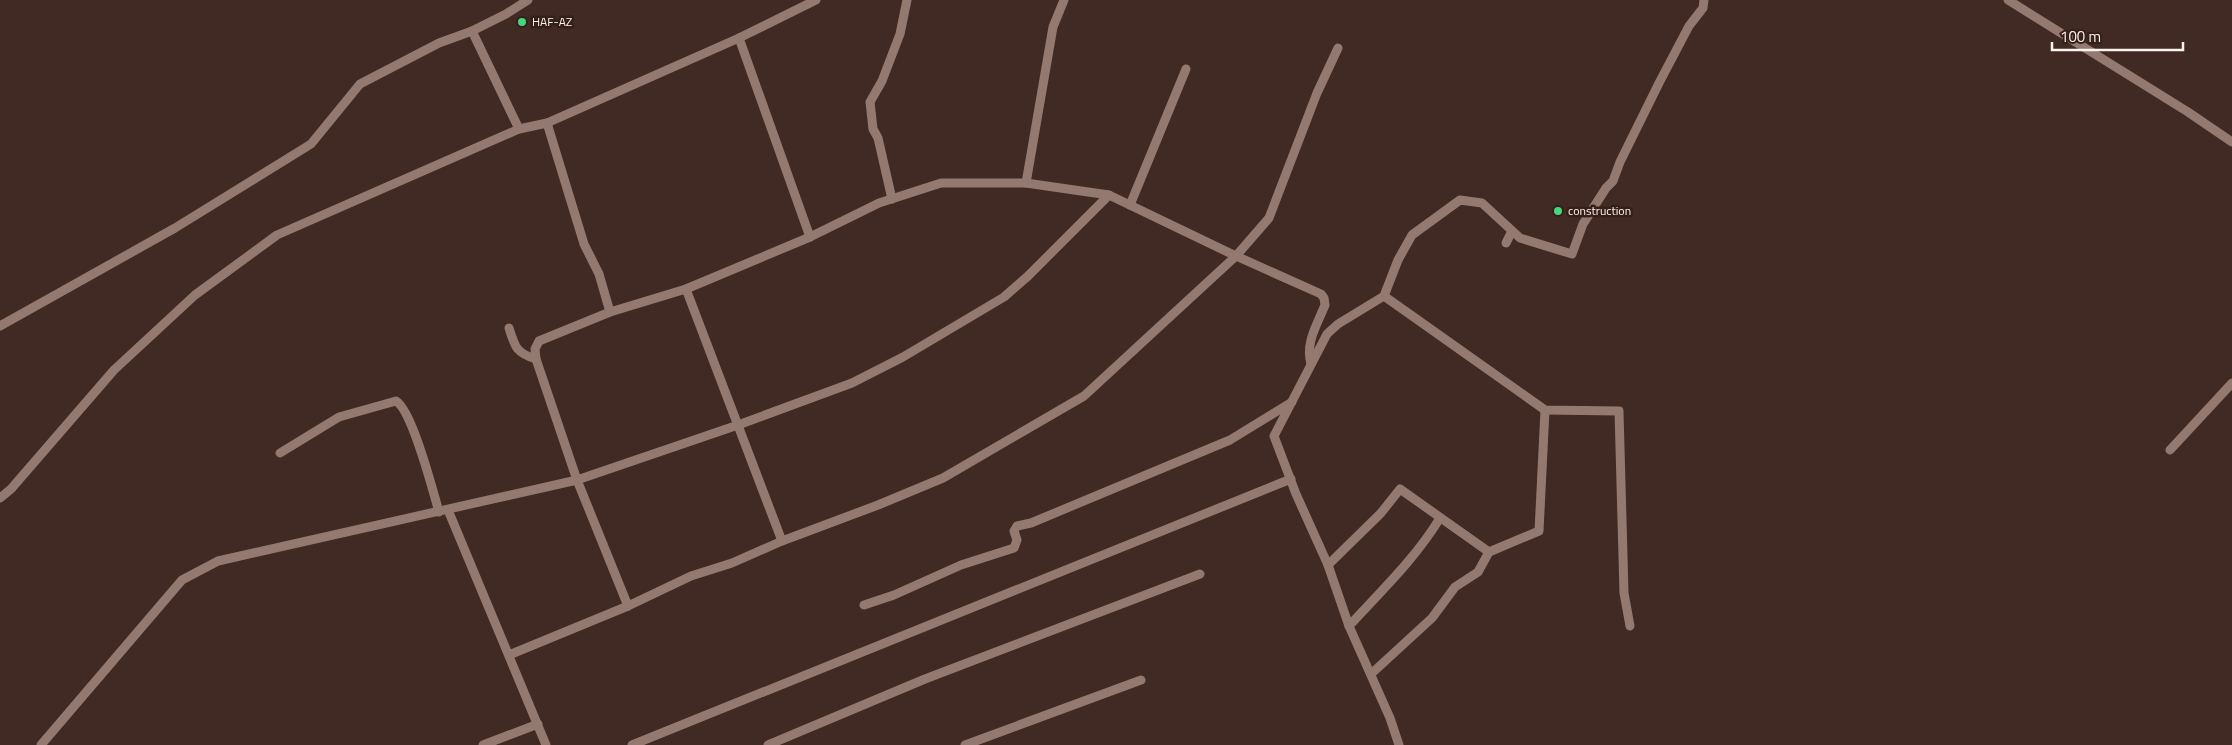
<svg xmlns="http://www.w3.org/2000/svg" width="2232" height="745" font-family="'Titillium Web',sans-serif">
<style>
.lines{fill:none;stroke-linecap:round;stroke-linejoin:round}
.street{stroke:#947971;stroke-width:9}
.poi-dot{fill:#44d77b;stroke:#352019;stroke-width:2}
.labels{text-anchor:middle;stroke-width:5;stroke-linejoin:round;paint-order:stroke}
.poi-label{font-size:12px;fill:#fef2ee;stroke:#352019;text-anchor:start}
</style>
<rect width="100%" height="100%" fill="#402a23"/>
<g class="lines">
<g class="street">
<polyline points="2008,0 2188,112 2232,142"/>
<polyline points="472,31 519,129"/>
<polyline points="739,38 810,237"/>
<polyline points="547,123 584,244 599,274 610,312"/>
<polyline points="1026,183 1053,27 1064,0"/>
<polyline points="1109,195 1026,183 941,183 879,203 810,237 686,289 610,312 539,341 535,349 536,359 577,480 628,606 691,576 732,563 782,541 878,505 943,478 1084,396 1236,256 1269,218 1317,93 1338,48"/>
<polyline points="892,199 878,138 873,129 870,102 882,81 900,34 907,0"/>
<polyline points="1130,205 1186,69"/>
<polyline points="1506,243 1512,231"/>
<polyline points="686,289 782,541"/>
<polyline points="1384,296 1545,410 1619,411 1624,593 1630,626"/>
<polyline points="0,326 175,228 311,144 360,84 439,43 472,31 506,14 528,0"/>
<path d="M509 328C515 347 516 353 536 359"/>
<polyline points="2170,450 2232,383"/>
<path d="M280 453 339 417 396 401C412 410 433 491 439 512"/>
<polyline points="0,498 11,489 114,370 195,295 277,235 519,129 547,123 739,38 816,0"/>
<polyline points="448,510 546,745"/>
<polyline points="1489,552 1539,531 1545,410"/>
<polyline points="1328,565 1381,513 1400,489 1489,552 1478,572 1455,587 1432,618 1371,674"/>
<polyline points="864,605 894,595 961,565 1014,548 1017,540 1014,531 1017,526 1031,523 1230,440 1292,402"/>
<path d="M1349 626C1381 591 1415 559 1440 518"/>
<polyline points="509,655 628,606"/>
<path d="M41 745 182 580 218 561 577 480 738 425 852 383 903 357 1004 297 1028 276 1109 195 1236 256 1321 294 1324 298 1325 305C1317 325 1305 343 1311 364"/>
<polyline points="483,745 538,724"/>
<polyline points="632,745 1291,479"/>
<polyline points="768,745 925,679 1200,574"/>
<polyline points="965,745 1141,680"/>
<polyline points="1399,745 1390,718 1349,626 1328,565 1296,494 1274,436 1327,334 1338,324 1384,296 1398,260 1412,235 1460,200 1482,203 1520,238 1572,254 1583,224 1606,188 1613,181 1620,162 1659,83 1689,26 1703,8 1704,0"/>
</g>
</g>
<g class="poi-dot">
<circle cx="522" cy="22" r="5"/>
<circle cx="1558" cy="211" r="5"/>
</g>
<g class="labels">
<g class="poi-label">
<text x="532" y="26">HAF-AZ</text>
<text x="1568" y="215">construction</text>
</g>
</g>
<path d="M2052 42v8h131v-8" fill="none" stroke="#fef2ee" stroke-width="2.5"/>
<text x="2060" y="42" font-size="15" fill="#fef2ee" stroke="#352019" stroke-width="4" paint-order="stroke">100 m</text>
</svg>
